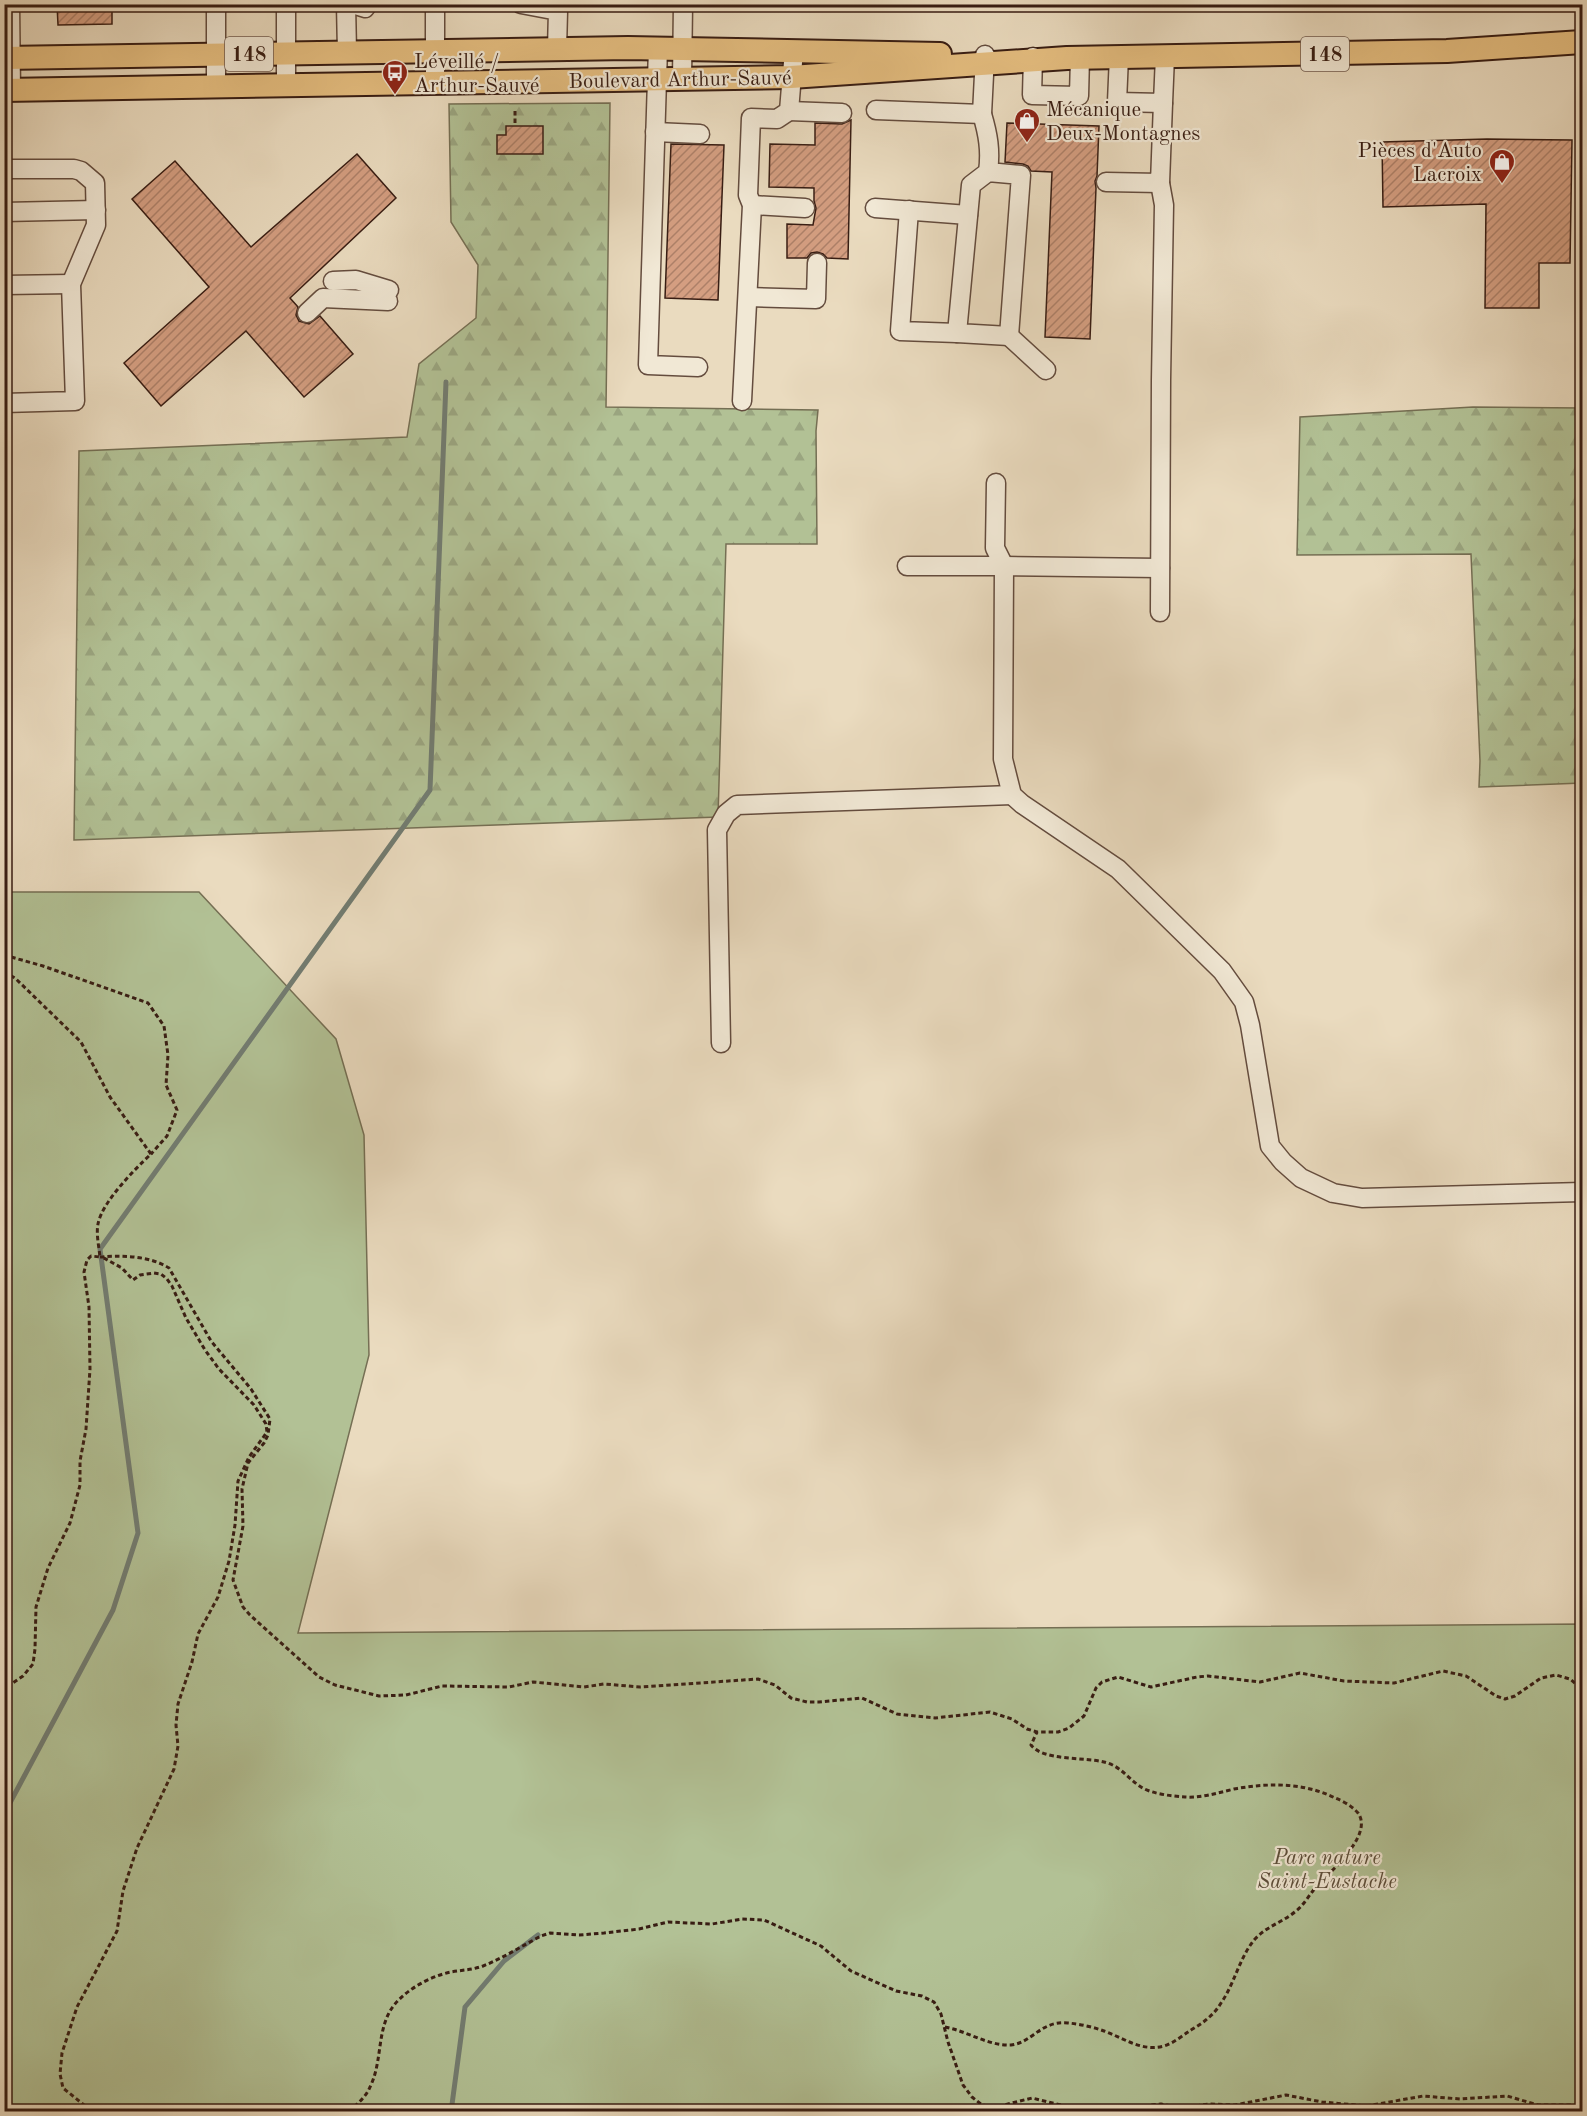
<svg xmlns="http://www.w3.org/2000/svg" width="1587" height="2116" font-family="'Old Standard TT',serif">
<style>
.forest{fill:url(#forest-firs);stroke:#756f54;stroke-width:1.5}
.green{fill:#b2c195;stroke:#756f54;stroke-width:1.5}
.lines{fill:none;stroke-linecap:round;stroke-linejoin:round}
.stream{stroke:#727c71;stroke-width:5}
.building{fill:url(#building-hatch);stroke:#381d13;stroke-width:1.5}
.minor-casing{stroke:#644c3e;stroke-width:21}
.major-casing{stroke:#381d13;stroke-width:26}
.path{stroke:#381d13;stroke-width:3;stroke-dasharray:4.5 3;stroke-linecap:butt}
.minor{stroke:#f1e8d5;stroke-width:18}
.major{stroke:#e5be80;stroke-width:22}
.labels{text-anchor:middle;stroke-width:4.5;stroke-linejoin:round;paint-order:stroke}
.shield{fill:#f1e8d5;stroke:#705a4d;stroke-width:1.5}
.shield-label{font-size:20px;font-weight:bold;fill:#381d13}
.poi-label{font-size:21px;fill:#381d13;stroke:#f1e8d5;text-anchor:start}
.street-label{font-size:21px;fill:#381d13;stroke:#f1e8d5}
.park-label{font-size:21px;font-style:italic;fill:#5d4e3a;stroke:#f1e8d5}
</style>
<defs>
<pattern id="forest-firs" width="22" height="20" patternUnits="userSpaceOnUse" patternTransform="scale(1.5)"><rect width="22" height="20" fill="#b2c195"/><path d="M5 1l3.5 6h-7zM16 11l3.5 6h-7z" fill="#9aa580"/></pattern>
<pattern id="building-hatch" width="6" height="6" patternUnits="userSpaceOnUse" patternTransform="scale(1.5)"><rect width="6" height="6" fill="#d49e81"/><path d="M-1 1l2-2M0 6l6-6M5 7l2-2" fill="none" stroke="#ad8068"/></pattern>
</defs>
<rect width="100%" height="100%" fill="#eadbbf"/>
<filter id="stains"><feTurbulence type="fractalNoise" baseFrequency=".00333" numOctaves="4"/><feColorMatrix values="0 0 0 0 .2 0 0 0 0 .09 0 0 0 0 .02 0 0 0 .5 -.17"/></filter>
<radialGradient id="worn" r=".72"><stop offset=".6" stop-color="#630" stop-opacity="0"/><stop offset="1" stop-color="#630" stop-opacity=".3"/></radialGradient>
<g class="forest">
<polygon points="610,103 606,407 818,410 816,431 817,544 726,544 718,817 74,840 79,451 407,437 419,364 476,318 478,265 451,222 449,104"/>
<polygon points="1473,407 1582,408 1582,783 1479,787 1480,761 1471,554 1297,555 1300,417"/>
</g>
<polygon class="green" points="5,892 199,892 336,1039 364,1135 369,1355 298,1633 1582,1624 1582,2111 5,2111"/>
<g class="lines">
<g class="stream">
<polyline points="4,1814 113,1610 138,1533 100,1249 430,790 446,382"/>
<polyline points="451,2112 465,2007 504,1961 538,1935"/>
</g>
</g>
<g class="building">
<polygon points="57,4 112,4 112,24 58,25"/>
<polygon points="851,120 848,259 827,258 823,254 817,252 811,253 807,258 787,258 787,224 813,225 816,208 814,201 814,188 769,187 770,144 815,145 815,123 842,124"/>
<polygon points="1007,123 1099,126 1097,176 1095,181 1096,188 1090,339 1045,337 1052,172 1031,171 1028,166 1023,164 1005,162"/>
<polygon points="506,126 543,126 543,154 497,154 497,135 506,135"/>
<polygon points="1487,139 1572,140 1570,263 1539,263 1539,308 1485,308 1486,204 1383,207 1382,142"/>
<polygon points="671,144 724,145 718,300 665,298"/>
<polygon points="357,154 396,198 290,298 298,307 296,315 299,321 309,324 320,316 353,354 304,397 246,331 161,406 124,363 209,287 132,199 175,161 251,247"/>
</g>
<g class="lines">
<defs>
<g id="minor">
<polyline points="10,4 11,90"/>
<polyline points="286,4 286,85"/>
<polyline points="346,4 347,52"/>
<polyline points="352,4 365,8 368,4"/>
<polyline points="521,4 558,11 557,49"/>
<polyline points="658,48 648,365 698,367"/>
<polyline points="1119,56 1117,102 1163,103 1165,56"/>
<polyline points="1033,57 1032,95 1079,96 1080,57"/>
<polyline points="682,79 683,4"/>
<polyline points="435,83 435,4"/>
<polyline points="216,86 216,11 218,4"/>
<polyline points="876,110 982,114 985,55"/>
<polyline points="789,111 842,113"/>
<path d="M982 114C988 134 991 151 988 172L971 185 957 333 1009 336 1021 175 988 172"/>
<polyline points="655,132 700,134"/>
<polyline points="4,169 74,169 81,171 95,183 96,225 71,284 75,401 4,403"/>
<polyline points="1106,182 1160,183 1163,103"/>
<polyline points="1160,183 1164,205 1161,380 1160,612"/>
<polyline points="752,205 805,208"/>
<polyline points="875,208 968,215"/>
<polyline points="909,210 900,331 957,333"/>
<polyline points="4,212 96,210"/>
<polyline points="333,281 356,280 389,290"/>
<polyline points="4,285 71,284"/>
<polyline points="748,297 816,299 817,263"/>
<polyline points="307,313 323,298 388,301"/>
<polyline points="1009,336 1046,370"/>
<polyline points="742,401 752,205 748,195 751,118 777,119 789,111 794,50"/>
<polyline points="907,566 1004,566 995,548 996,483"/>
<polyline points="1160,568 1004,566 1003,759 1012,795 1022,804 1118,869 1222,971 1244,1002 1250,1025 1270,1146 1283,1162 1301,1178 1333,1193 1362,1198 1582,1192"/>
<polyline points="721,1043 717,830 726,814 737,805 1012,795"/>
</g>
<g id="major">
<polyline points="4,58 628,48 940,54"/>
<polyline points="4,90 791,77 1067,58 1447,51 1582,42"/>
</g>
</defs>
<use href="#minor" class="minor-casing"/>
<use href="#major" class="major-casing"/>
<g class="path">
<polyline points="515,111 515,126"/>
<polyline points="4,955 43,966 148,1003 164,1026 168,1055 166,1085 177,1110 167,1136 151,1154"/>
<path d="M4 972 15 978 81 1042 110 1097 151 1154C135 1169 102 1202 98 1224 96 1234 99 1247 100 1257L91 1256 87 1260 84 1272 89 1307 90 1369 86 1429 80 1461V1485L70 1523 48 1568 36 1607 35 1649 33 1664 23 1676 4 1689"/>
<path d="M100 1257C123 1255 150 1256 169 1268L211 1341 251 1389 270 1419 268 1435 264 1443 248 1463 242 1489 243 1526 233 1580 243 1607 250 1615 319 1677 335 1685 379 1696 406 1695 442 1686 509 1687 533 1682 584 1687 604 1684 640 1687 758 1679 775 1685 791 1698 807 1702H819L862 1698 897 1714 935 1718 990 1712 1012 1719 1027 1729 1037 1732H1058L1069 1728 1084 1716 1096 1688 1102 1682 1118 1677 1151 1687 1197 1677 1208 1676 1260 1682 1300 1673 1344 1681 1394 1683 1443 1671 1466 1676 1496 1696 1505 1699 1515 1696 1541 1678 1556 1675 1570 1679 1582 1689"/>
<path d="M945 2027C967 2031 988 2046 1011 2045 1032 2043 1041 2020 1068 2023 1080 2024 1093 2027 1104 2031 1124 2038 1141 2052 1164 2046 1174 2043 1183 2035 1191 2030 1203 2023 1214 2015 1221 2003 1235 1983 1239 1958 1255 1939 1267 1926 1283 1922 1296 1911 1304 1905 1309 1895 1316 1887 1329 1873 1374 1835 1358 1813 1352 1806 1343 1801 1335 1798 1303 1782 1268 1783 1234 1789 1217 1793 1202 1798 1185 1797 1171 1796 1152 1794 1141 1787 1127 1778 1121 1766 1104 1762 1084 1757 1043 1761 1031 1745L1037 1732"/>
<polyline points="99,2112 84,2105 63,2088 60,2074 62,2053 77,2007 117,1931 123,1891 137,1848 174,1769 178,1746 176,1725 178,1704 192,1662 198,1634 218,1597 229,1561 235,1525 238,1481 249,1457 267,1432 266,1424 254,1405 219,1369 205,1350 186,1318 172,1286 167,1279 161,1274 154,1273 140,1275 133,1280 122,1268 102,1257"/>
<polyline points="128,2112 147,2112"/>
<path d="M349 2112C357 2104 366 2097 370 2087 382 2063 377 2034 390 2011 401 1992 430 1976 451 1972 462 1970 472 1970 483 1966 503 1958 522 1946 541 1936L550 1933 579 1935 604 1933 639 1929 668 1922 712 1924 742 1919 764 1920 821 1946 851 1971 896 1991 922 1996 934 2002 941 2014 948 2042 963 2085 972 2097 982 2105 996 2107 1032 2098 1089 2112"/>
<polyline points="1130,2112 1150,2105 1161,2104 1181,2108 1209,2104 1235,2105 1286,2095 1322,2102 1367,2106 1423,2096 1460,2099 1507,2096 1538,2105 1582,2105"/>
</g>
<use href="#minor" class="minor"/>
<use href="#major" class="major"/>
</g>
<defs>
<symbol id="bus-pin" viewBox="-11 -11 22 30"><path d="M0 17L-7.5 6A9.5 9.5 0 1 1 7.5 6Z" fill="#8f2418" stroke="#f1e8d5"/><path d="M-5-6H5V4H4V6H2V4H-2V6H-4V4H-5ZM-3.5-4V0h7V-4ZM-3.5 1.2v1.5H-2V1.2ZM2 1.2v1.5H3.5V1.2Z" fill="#fff"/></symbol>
<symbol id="shop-pin" viewBox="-11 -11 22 30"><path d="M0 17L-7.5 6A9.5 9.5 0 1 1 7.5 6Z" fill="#8f2418" stroke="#f1e8d5"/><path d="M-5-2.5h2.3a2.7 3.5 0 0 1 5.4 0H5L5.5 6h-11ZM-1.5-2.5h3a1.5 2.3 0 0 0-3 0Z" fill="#fff"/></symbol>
</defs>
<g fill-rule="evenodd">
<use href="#bus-pin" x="380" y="58" width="30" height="40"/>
<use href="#shop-pin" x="1012" y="106" width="30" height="40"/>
<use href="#shop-pin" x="1487" y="147" width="30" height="40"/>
</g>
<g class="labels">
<g class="shield">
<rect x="225" y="37" width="48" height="34" rx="4.5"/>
<rect x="1301" y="37" width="48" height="34" rx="4.5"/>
</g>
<g class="shield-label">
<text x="249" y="61">148</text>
<text x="1325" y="61">148</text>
</g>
<g class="poi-label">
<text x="414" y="68">Léveillé /<tspan x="414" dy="24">Arthur-Sauvé</tspan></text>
<text x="1046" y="116">Mécanique<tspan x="1046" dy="24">Deux-Montagnes</tspan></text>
<text x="1482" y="157" text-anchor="end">Pièces d'Auto<tspan x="1482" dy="24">Lacroix</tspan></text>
</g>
<g class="street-label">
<text transform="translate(680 79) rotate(-1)" y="7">Boulevard Arthur-Sauvé</text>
</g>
<g class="park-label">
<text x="1327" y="1864">Parc nature<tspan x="1327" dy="24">Saint-Eustache</tspan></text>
</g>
</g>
<rect width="1587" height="2116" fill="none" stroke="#eadbbf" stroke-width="24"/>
<rect x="6" y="6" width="1575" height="2104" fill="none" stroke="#381d13" stroke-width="3"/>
<rect x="12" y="12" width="1563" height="2092" fill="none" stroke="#381d13" stroke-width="1.5"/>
<rect width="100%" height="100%" filter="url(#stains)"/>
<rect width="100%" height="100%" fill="url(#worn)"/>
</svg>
